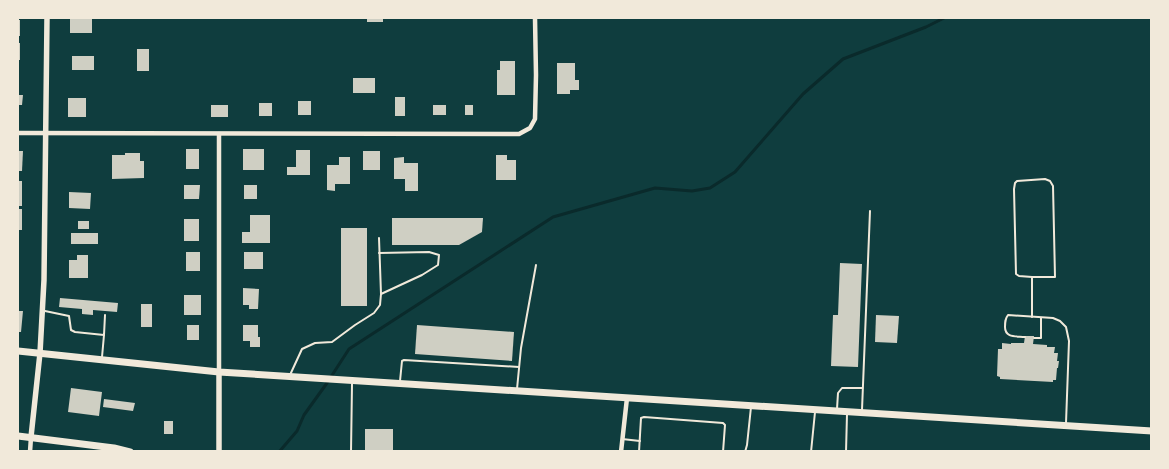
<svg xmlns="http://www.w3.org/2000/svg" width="1169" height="469" font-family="'DejaVu Sans',sans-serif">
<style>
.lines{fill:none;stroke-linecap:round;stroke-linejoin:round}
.stream{stroke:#0a2a2b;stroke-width:3}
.building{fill:#cfcfc3}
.service{stroke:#f1e9da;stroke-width:2}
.minor{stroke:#f1e9da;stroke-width:4.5}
.tertiary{stroke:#f1e9da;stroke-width:5.5}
.primary{stroke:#f1e9da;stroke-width:7}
</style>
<rect width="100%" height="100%" fill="#0f3d3e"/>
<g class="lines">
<polyline class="stream" points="279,452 297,431 304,415 327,383 349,349 553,217 655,188 692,191 710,188 735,172 803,94 843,59 926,27 944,18"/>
</g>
<g class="building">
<rect x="367" y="18" width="16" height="4"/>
<rect x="70" y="19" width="22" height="14"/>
<rect x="18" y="20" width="2" height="16"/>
<rect x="18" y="43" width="2" height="17"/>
<rect x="137" y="49" width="12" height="22"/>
<rect x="72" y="56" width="22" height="14"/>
<polygon points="500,61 515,61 515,95 497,95 497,70 500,70"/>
<polygon points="557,63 575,63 575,80 579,80 579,90 570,90 570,94 557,94"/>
<rect x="353" y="78" width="22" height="15"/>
<polygon points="18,95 23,95 22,105 18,105"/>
<rect x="395" y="97" width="10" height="19"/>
<rect x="68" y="98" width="18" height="19"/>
<rect x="298" y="101" width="13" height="14"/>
<rect x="259" y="103" width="13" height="13"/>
<rect x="211" y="105" width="17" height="12"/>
<rect x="433" y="105" width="13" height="10"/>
<rect x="465" y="105" width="8" height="10"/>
<rect x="186" y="149" width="13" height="20"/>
<rect x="243" y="149" width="21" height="21"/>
<polygon points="296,150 310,150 310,175 287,175 287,167 296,167"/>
<polygon points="18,151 23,151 22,171 18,171"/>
<rect x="363" y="151" width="17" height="19"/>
<polygon points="125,153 140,153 140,161 144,161 144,178 112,179 112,155 125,155"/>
<polygon points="496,155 507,155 507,160 516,160 516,180 496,180"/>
<polygon points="339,157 350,157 350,184 335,184 335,191 327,190 327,165 339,165"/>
<polygon points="404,157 404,163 418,163 418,191 405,191 405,179 394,179 394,158"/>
<rect x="18" y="181" width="4" height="25"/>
<polygon points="184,185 200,185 199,199 184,199"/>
<rect x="244" y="185" width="13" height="14"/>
<polygon points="69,192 91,193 90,209 69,208"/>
<rect x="18" y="209" width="4" height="21"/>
<polygon points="250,215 270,215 270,243 242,243 242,232 250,232"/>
<polygon points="392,218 483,218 482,232 459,245 392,245"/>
<rect x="184" y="219" width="15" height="22"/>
<rect x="78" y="221" width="11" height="8"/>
<rect x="341" y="228" width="26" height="78"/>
<rect x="71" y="233" width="27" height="11"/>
<rect x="186" y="252" width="14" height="19"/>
<rect x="244" y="252" width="19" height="17"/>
<polygon points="77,255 88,255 88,278 69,278 69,260 77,260"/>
<polygon points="840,263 862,264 858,367 831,366 833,315 838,315"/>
<polygon points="243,288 259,289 258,309 249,309 249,305 243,305"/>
<rect x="184" y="295" width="17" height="20"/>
<polygon points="60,298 118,303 117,312 93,310 93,315 82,314 82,309 59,307"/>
<rect x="141" y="304" width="11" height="23"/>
<polygon points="18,311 23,311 21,332 18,332"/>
<polygon points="876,315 899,316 897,343 875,342"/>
<rect x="187" y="325" width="12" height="15"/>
<polygon points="243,325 258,325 258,337 260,337 260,347 250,347 250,341 243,341"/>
<polygon points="417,325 514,332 512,361 415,354"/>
<polygon points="1025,336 1034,336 1033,344 1047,345 1047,347 1055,347 1054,353 1058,353 1057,361 1059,361 1058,368 1057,368 1056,380 1053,380 1053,382 1000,379 1000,377 997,376 998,349 1002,349 1002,343 1011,344 1011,343 1024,343"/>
<polygon points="71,388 102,392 99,416 68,412"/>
<polygon points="104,399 135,403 133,411 103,407"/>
<rect x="164" y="421" width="9" height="13"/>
<rect x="365" y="429" width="28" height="23"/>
</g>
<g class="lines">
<g class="service">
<polyline points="379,253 429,252 439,255 438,265 422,275 381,294"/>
<polyline points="1032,277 1019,276 1016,274 1014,189 1015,183 1017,181 1045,179 1050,181 1053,186 1055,277 1032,277 1032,317"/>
<polyline points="45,311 69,316 71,330 75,332 104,335 105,315"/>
<path d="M1025 337C1016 336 1005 338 1005 327 1005 322 1005 319 1008 315L1053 318 1060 321 1066 327 1069 341 1066 423"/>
<polyline points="1034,338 1041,338 1041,318"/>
<polyline points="102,357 104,335"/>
<polyline points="290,375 302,349 315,343 332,342 355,325 374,313 380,305 381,294 379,238"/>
<polyline points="400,381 402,361 404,360 519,367"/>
<polyline points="517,389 521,348 536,265"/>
<polyline points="837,409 838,393 842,388 862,388"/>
<polyline points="862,410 870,211"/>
<polyline points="622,439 640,441"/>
<polyline points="351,452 352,384"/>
<polyline points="639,452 641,418 644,417 723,423 725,425 723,452"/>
<polyline points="745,452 747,445 751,407"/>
<polyline points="811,452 815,412"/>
<polyline points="846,452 847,414"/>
</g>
<g class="minor">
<polyline points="18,133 519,134 530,128 535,119 536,75 535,18"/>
<polyline points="219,134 219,372"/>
<polyline points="30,452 31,437"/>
<polyline points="621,452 627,398"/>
</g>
<g class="tertiary">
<polyline points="31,437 40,353 44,280 47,18"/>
<polyline points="219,452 219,372"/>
</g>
<g class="primary">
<polyline points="18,351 219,372 1152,431"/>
<polyline points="18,436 114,448 130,452"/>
</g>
</g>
<rect width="1169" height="469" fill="none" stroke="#f1e9da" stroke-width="38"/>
</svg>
